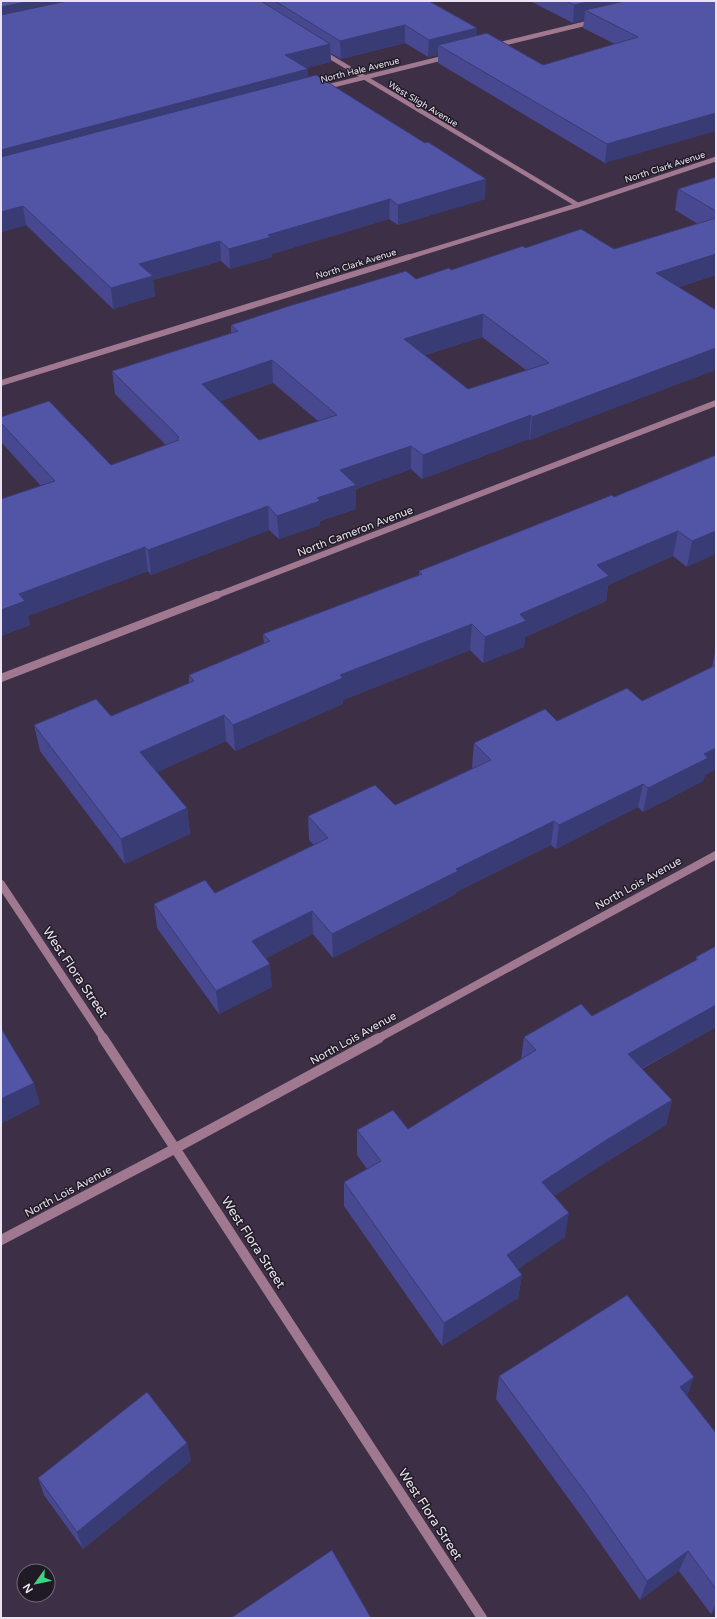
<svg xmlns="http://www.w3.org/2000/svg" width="717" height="1619" font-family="'Varela Round',sans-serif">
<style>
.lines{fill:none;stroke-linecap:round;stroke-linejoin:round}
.street-far3{stroke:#a07991;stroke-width:4.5}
.street-far2{stroke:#a07991;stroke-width:6}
.street-far1{stroke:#a07991;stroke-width:8}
.street{stroke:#a07991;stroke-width:10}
.wall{fill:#47488f;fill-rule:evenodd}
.shaded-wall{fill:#393b74}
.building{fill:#5254a6;stroke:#393b74;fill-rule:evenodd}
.labels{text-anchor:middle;stroke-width:3;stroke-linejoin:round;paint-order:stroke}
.far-street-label{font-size:9px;fill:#ebe3f1;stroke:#201a25}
.street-label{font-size:11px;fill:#ebe3f1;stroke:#201a25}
.near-street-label{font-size:13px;fill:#ebe3f1;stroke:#201a25}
</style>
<rect width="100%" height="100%" fill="#3d2f46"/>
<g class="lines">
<g class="street-far3">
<polyline points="493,46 592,22"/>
<polyline points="322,52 578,205"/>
<polyline points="322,88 447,57"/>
<polyline points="406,258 578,205 716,159"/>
</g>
<g class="street-far2">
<polyline points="1,383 409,257"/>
<polyline points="215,596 716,403"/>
</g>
<g class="street-far1">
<polyline points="1,678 217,595"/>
<polyline points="1,884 104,1039"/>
<polyline points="377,1039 716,855"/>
</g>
<g class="street">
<polyline points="103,1038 482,1618"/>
<polyline points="1,1240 176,1148 379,1038"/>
</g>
</g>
<g class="wall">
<polygon points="1,1 429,1 477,36 543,65 615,44 583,28 584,20 573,23 530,1 716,1 605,163 438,63 438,55 428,57 405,43 341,59 330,53 331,62 305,68 308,77 485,199 398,225 389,219 272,254 272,257 230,269 221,261 153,280 155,296 113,309 26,225 1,232"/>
<path d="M716 177V275L679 287 543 435 530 440 529 439 422 479 411 469 356 489V509L320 521V525L279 539 269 530 151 575 148 571 28 616 30 625 1 636V499L41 486 1 442V417L111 465 166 445 115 394 112 371 231 333V325L416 279 451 270 525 248 614 249 698 224 675 210 678 189ZM482 337 526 370 468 389 425 355ZM273 383 318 421 259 440 220 401Z"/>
<polygon points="716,455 687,567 673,556 608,585 606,601 525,637 524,647 483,663 470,650 343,700 343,704 235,751 226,741 157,772 187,808 190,834 125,864 40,751 34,725 111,716 189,683 189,675 264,644 263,634 419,575 419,571 614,497"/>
<polygon points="716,648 716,769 705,775 703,781 643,812 638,807 556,849 551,845 456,892 456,894 333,958 313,934 266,958 272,987 219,1014 157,928 154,904 215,893 314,845 309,840 308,816 395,805 473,768 472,767 474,743 557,721 642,701 712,667"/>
<polygon points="716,946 716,1027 642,1069 672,1100 666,1125 603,1164 554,1196 565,1237 518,1269 522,1275 518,1298 442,1346 344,1206 344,1182 367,1169 357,1155 357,1130 408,1129 521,1059 524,1037 592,1016 696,961 696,957"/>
<polygon points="499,1376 687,1396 716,1433 716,1610 711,1614 679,1571 640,1600 582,1517 496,1399"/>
<polygon points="187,1443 191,1461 83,1549 44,1495 38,1478"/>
</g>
<g class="shaded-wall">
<polygon points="31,1 113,1 1,25 1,7"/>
<polygon points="592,1 663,1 585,10 584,20 573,23 574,5"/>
<polygon points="405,25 405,43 341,59 340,41"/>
<polygon points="477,28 476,46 438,45 438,55 428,57 429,40"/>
<polygon points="330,44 331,62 285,73 285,55"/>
<polygon points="308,69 308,87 1,169 1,150"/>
<polygon points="716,113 716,131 605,163 607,144"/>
<polygon points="486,179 485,199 398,225 398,205"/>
<polygon points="390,199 389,219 272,254 272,257 230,269 229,249 268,235"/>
<polygon points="23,206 26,225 1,232 1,212"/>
<polygon points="220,241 221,261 153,280 155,296 113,309 111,288 139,264"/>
<polygon points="716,254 716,275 653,295 656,273"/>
<polygon points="483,314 482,337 404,361 404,339"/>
<polygon points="716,348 716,370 530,440 532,417"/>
<polygon points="272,360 273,383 204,407 202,384"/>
<polygon points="531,415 529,439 422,479 423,455"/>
<polygon points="411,446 411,469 356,489 356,509 320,521 320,525 279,539 277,516 317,498 340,470"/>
<polygon points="268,506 269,530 151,575 148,550"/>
<polygon points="678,531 673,556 608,585 606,601 525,637 524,647 483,663 485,637 520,614 597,565"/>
<polygon points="716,531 716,554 687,567 692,541"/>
<polygon points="145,547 148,571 28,616 30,625 1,636 1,610 19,594"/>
<polygon points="472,624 470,650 343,700 343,704 235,751 233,725 340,675"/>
<polygon points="224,715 226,741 144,778 140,752"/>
<polygon points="716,748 716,769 705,775 703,781 643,812 648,788 704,754"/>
<polygon points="643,784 638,807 556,849 559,825"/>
<polygon points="187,808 190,834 125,864 121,839"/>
<polygon points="554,821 551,845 456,892 456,894 333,958 332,934 456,869"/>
<polygon points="312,911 313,934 254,964 252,941"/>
<polygon points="270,964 272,987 219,1014 216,991"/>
<polygon points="716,1005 716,1027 622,1079 628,1054"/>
<polygon points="34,1083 40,1104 1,1124 1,1099"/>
<polygon points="672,1100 666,1125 603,1164 538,1207 542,1182 608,1139"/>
<polygon points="569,1213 565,1237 503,1279 507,1255"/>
<polygon points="522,1275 518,1298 442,1346 444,1323"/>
<polygon points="694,1377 686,1400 680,1387"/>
<polygon points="187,1443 191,1461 83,1549 77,1532"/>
<polygon points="688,1551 679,1571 640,1600 647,1581"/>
<polygon points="716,1603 716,1610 711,1614"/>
</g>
<g class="building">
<polygon points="1,1 31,1 1,7"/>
<polygon points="67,1 261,1 330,44 285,55 308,69 1,150 1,15"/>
<polygon points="275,1 429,1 477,28 429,40 405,25 340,41"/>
<polygon points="566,1 592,1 574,5"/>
<polygon points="625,1 716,1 716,113 607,144 438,45 487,33 543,65 638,37 585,10"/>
<polygon points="316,75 425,143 428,142 486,179 398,205 390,199 268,235 271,237 229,249 220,241 139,264 153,276 111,288 23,206 1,212 1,157"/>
<polygon points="716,177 716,211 678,189"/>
<path d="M716 218V254L656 273 716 310V348L545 412 532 417 531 415 423 455 411 446 340 470 356 485 317 498 320 501 277 516 268 506 148 550 145 547 19 594 25 601 1 610V499L55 481 1 423V417L49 401 111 465 179 440 177 438 179 437 112 371 238 331 231 325 289 306 406 271 416 279 449 268 451 270 523 246 525 248 581 229 614 249ZM483 314 549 363 468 389 404 339ZM272 360 337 415 259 440 202 384Z"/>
<polygon points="716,455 716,531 692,541 678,531 597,565 609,576 520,614 526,621 485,637 472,624 340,675 343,678 233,725 224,715 140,752 187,808 121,839 34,725 96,699 111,716 194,681 189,675 270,641 263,634 422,574 419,571 612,495 614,497"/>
<polygon points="716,665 716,748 704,754 708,758 648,788 643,784 559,825 554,821 456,869 458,871 332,934 312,911 252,941 270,964 216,991 154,904 205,880 215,893 328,838 308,816 375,785 395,805 491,760 474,743 545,709 557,721 627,688 642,701"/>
<polygon points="716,946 716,1005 628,1054 672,1100 608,1139 542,1182 569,1213 507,1255 522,1275 444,1323 344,1182 381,1161 357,1130 393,1110 408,1129 536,1050 524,1037 581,1004 592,1016 698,959 696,957"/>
<polygon points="1,1028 34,1083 1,1099"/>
<polygon points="627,1295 694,1377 680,1387 716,1433 716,1589 688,1551 647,1581 588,1496 499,1376"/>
<polygon points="147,1392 187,1443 77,1532 38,1478"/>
<polygon points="332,1550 371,1618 231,1618"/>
</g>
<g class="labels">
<g class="far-street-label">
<text transform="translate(360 70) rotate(-14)" y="3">North Hale Avenue</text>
<text transform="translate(423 104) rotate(31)" y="3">West Sligh Avenue</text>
<text transform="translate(665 167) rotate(-18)" y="3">North Clark Avenue</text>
<text transform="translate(356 264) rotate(-17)" y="3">North Clark Avenue</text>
</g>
<g class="street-label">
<text transform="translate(355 531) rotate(-21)" y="4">North Cameron Avenue</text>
<text transform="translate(638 883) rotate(-29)" y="4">North Lois Avenue</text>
<text transform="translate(353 1038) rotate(-29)" y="4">North Lois Avenue</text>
<text transform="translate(68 1191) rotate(-28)" y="4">North Lois Avenue</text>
</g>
<g class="near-street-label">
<text transform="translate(76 972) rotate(56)" y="5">West Flora Street</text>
<text transform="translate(254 1242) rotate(57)" y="5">West Flora Street</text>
<text transform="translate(431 1514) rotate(57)" y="5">West Flora Street</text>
</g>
</g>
<rect width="717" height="1619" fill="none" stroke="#ebe3f1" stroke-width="4"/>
<g transform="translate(36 1583) rotate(237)"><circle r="19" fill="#201a25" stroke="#716a77"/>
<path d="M0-3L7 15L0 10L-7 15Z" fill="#3ad77f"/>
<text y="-6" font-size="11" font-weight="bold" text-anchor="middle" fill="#ebe3f1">N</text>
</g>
</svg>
